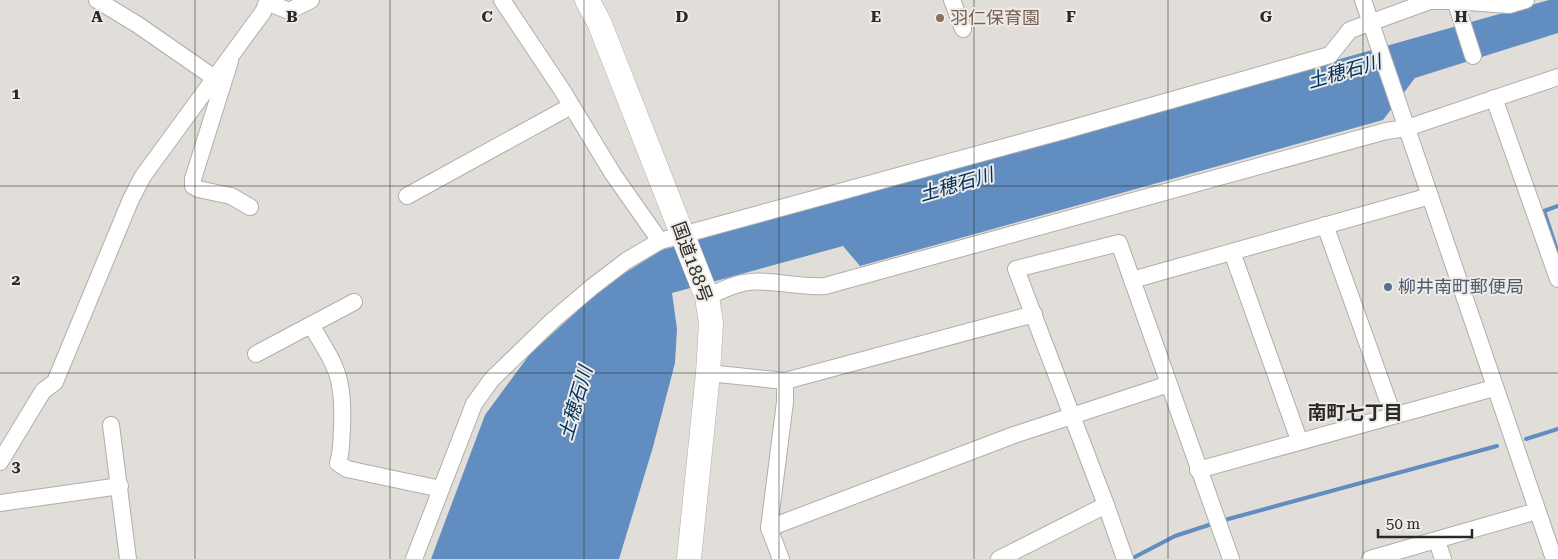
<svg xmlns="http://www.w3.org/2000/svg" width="1558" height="559" font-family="'Roboto Serif','Noto Sans JP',serif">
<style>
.water{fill:#618dc0}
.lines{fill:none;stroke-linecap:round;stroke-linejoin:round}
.stream{stroke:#618dc0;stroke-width:4}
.minor-casing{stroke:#b1aea9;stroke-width:18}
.highway-casing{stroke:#b1aea9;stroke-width:25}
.minor{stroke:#fff;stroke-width:16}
.highway{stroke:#fff;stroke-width:24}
.grid{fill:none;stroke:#2a2927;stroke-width:1;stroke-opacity:0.55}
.education-dot{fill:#8d6e63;stroke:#eeebe6;stroke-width:2}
.service-dot{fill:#5c6f8a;stroke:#eeebe6;stroke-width:2}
.labels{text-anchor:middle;stroke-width:4;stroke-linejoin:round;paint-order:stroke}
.education-label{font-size:18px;fill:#785e54;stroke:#eeebe6;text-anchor:start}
.street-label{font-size:18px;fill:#2a2927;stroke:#eeebe6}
.service-label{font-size:18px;fill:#4e5e75;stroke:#eeebe6;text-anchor:start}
.water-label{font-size:19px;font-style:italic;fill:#003362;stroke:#eeebe6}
.neighbourhood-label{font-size:19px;font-weight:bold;fill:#2a2927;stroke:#eeebe6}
.grid-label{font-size:16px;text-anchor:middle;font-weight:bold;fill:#2a2927;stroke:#eeebe6;stroke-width:4;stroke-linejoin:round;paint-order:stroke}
</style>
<rect width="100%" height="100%" fill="#e1ded9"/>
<polygon class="water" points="1549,0 1558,0 1558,33 1415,78 1383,120 860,266 843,246 672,293 677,329 675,363 653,447 619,559 431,559 485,415 530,354 607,284 662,250"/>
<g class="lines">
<g class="stream">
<polyline points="1558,206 1544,211 1558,253"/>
<polyline points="1526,439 1558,429"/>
<polyline points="1221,521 1497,446"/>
<polyline points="1131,559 1175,536 1215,523"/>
</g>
<defs>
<g id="minor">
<polyline points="97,0 138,25 213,77"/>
<polyline points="502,0 562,90 613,174 660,241"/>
<polyline points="952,0 963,29"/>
<polyline points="1363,0 1554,559"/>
<polyline points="1455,0 1473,56"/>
<polyline points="267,2 289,11 311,0"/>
<polyline points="230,61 193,179 193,186 198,189 231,196 250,207"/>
<polyline points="1494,98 1558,279"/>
<polyline points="407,196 571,106"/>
<polyline points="1325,225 1393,415"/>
<polyline points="1232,252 1299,440"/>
<polyline points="1132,280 1430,196"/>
<path d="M707 297C718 292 731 285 743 283 768 278 798 288 825 286L1386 131 1407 128 1558 77"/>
<path d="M311 325C337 368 344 377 342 428 341 439 342 452 338 463L347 469 441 489"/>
<polyline points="256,354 354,302"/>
<polyline points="708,373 785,381 1034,314"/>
<polyline points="111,425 128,559"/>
<polyline points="0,462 43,391 55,382 131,199 143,176 263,12 268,0"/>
<polyline points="1198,470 1494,388"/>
<polyline points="0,503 120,486"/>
<polyline points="769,528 1014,435 1169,384"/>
<polyline points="1437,541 1443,559"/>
<polyline points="414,559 474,404 492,379 552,321 592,287 626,261 660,241 1063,131 1330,55 1350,30 1430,1 1455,1 1509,5 1526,0"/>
<polyline points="781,559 769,528 785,402 785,381"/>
<polyline points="999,559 1106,505"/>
<polyline points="1125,559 1106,505 1016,269 1119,243 1231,559"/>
<polyline points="1370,559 1537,511"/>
</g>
<polyline id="highway" points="587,0 599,22 707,297 711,323 708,373 689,559"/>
</defs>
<use href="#minor" class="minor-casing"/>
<use href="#highway" class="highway-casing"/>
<use href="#minor" class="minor"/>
<use href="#highway" class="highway"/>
</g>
<path class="grid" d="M195 0V559M390 0V559M584 0V559M779 0V559M974 0V559M1168 0V559M1363 0V559M0 186H1558M0 373H1558"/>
<circle class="education-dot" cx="940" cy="18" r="5"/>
<circle class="service-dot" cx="1388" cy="287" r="5"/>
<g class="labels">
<g class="education-label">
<text x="950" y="24">羽仁保育園</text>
</g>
<g class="street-label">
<text transform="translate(692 262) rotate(70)" y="6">国道188号</text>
</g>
<g class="service-label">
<text x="1398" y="293">柳井南町郵便局</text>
</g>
<g class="water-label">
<text transform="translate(1344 71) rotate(-16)" y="7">土穂石川</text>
<text transform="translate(956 184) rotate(-16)" y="7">土穂石川</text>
<text transform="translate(575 403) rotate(-74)" y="7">土穂石川</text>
</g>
<g class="neighbourhood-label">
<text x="1355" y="419">南町七丁目</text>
</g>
</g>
<g class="grid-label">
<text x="97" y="22">A</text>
<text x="292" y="22">B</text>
<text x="487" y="22">C</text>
<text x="682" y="22">D</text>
<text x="876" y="22">E</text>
<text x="1071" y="22">F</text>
<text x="1266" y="22">G</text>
<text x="1461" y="22">H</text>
<text x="16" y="99">1</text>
<text x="16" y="285">2</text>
<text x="16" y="472">3</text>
</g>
<path d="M1378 529v8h94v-8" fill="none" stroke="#2a2927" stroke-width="2.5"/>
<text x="1386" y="529" font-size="15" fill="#2a2927" stroke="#eeebe6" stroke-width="4" paint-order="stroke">50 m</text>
</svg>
